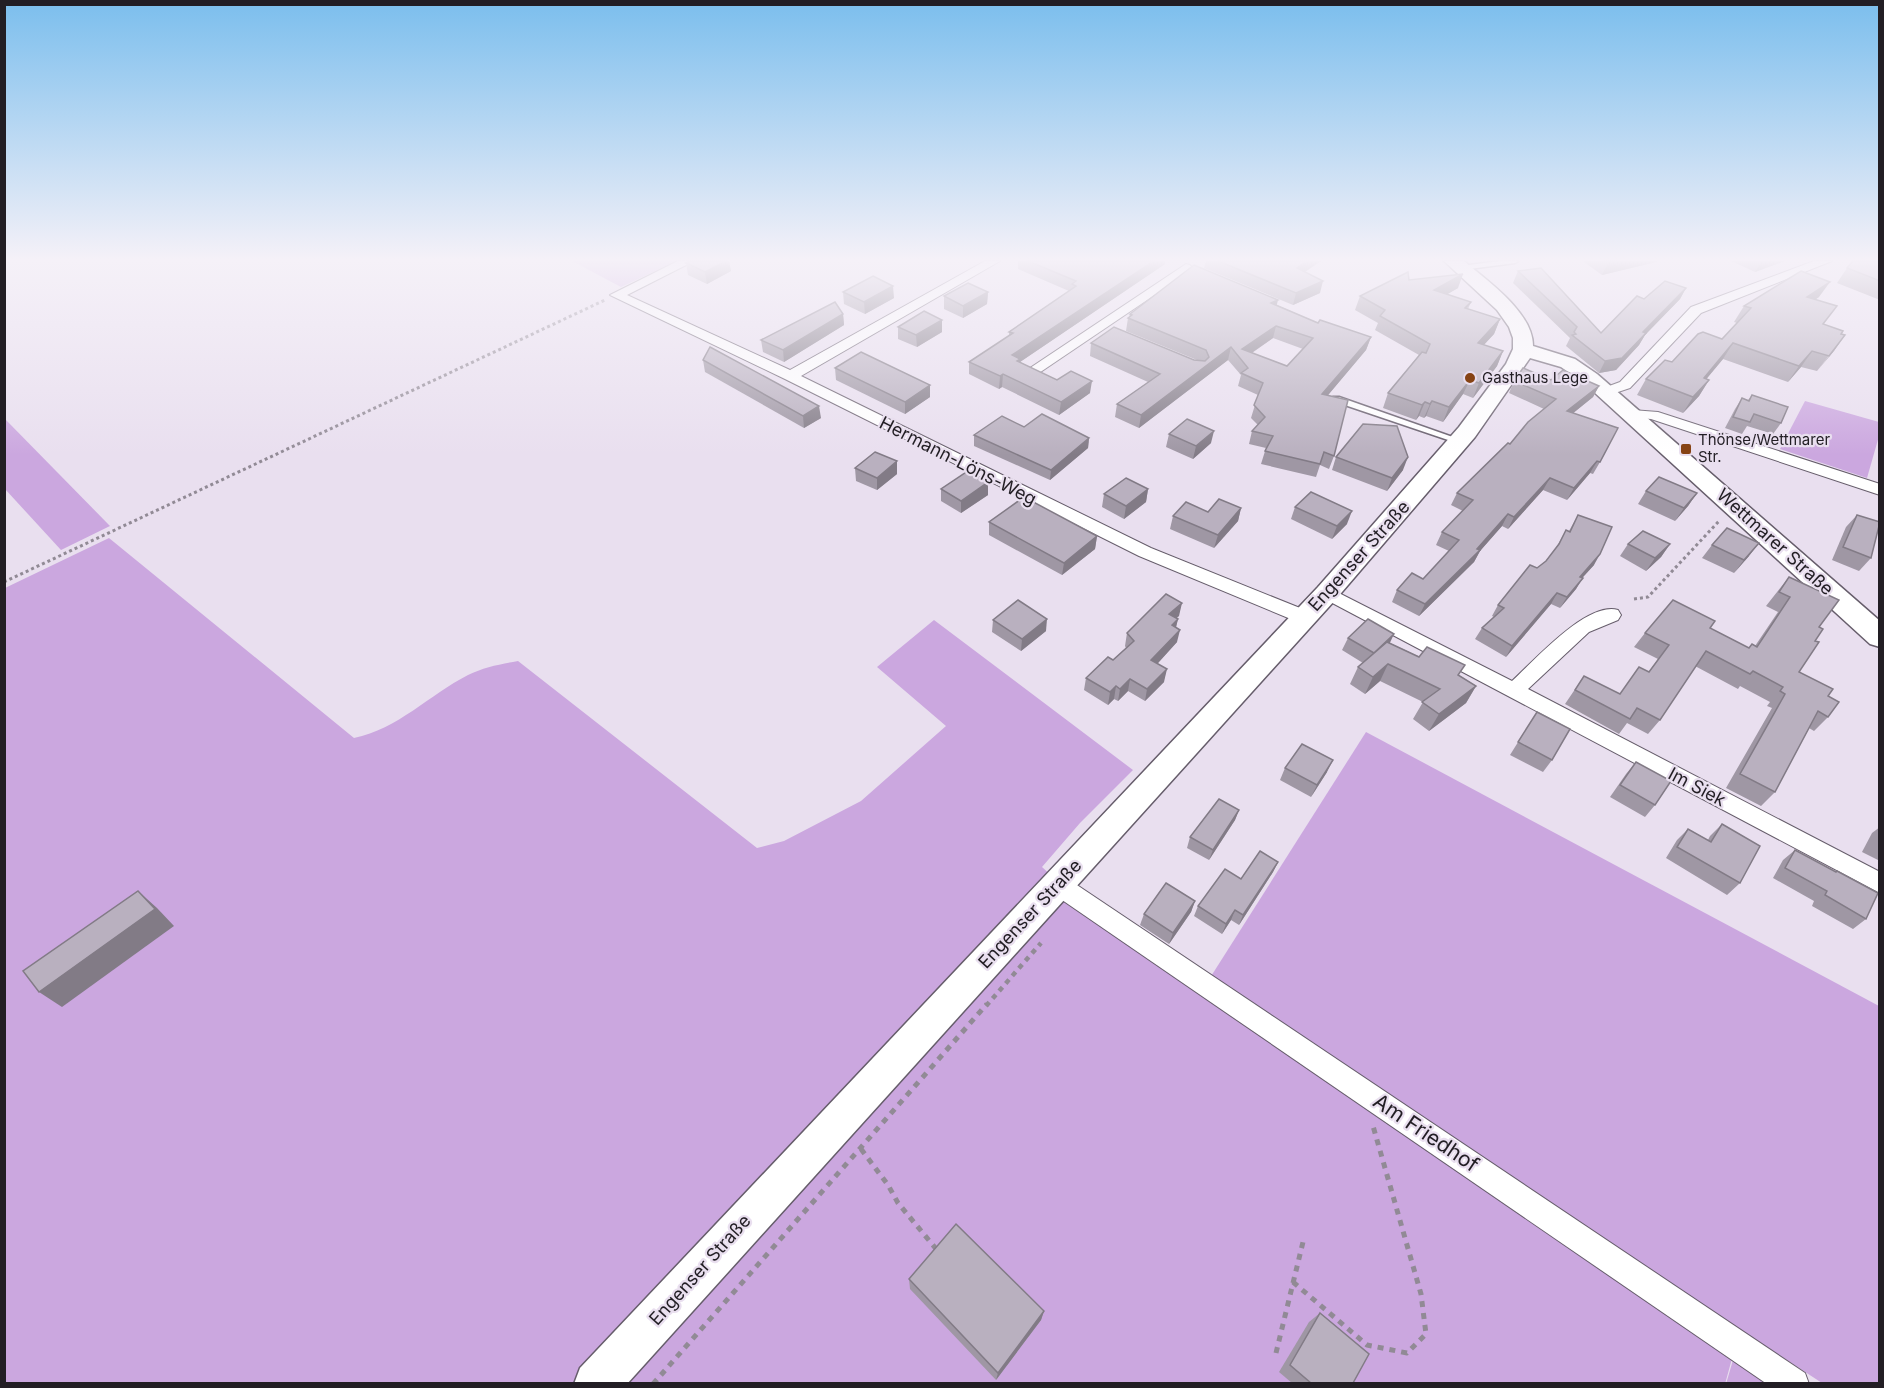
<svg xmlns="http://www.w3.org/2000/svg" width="1884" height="1388" font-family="Inter,sans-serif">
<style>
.green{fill:#cba7df}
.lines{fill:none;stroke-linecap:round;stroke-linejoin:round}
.lane-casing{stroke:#665d6b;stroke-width:3}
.street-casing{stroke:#665d6b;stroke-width:2}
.secondary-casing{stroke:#665d6b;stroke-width:3}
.path-far2{stroke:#918a95;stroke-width:3;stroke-dasharray:3 3;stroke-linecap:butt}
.path-far1{stroke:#918a95;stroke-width:4.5;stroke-dasharray:5 5;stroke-linecap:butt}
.path{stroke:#918a95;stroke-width:5;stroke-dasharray:6 6;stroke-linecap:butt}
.lane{fill:#fff;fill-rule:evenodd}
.street{fill:#fff;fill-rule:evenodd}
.secondary{fill:#fff;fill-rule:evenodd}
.wall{fill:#9f97a4;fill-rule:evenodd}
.shaded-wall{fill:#827b86}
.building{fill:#b9b0bf;stroke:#827b86;stroke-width:1.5;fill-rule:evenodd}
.poi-dot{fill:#864314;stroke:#e9dfef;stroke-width:2}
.labels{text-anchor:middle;stroke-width:4.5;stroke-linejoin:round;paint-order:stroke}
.far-poi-label{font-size:15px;fill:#221e24;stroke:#e9dfef;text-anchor:start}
.street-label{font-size:18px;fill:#221e24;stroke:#e9dfef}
.near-street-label{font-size:21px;fill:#221e24;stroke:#e9dfef}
</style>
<rect width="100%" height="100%" fill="#e9dfef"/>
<g class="green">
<polygon points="572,261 677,261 621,287"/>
<polygon points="1805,401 1879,422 1879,436 1867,478 1780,449"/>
<polygon points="5,419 110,526 61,550 5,489"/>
<path d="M109 538 354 738C398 729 429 695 468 675 484 667 501 664 518 661L757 848 784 841 861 801 946 726 877 667 934 620 1133 770 1080 823 1042 867 1075 897 1736 1344 1725 1384H5V588Z"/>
<polygon points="1366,732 1879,1006 1879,1383 1822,1383 1208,981"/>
<polygon points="1733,1360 1768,1384 1726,1384"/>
</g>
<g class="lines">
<defs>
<g id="lane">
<polygon points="1500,261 1518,261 1515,263 1461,270 1458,268 1461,266"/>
<polygon points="1333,397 1339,397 1464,441 1463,443 1457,443 1333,401"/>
</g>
<g id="street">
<polygon points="678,261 694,261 627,295 790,370 985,261 1000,261 801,376 1151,548 1310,612 1313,617 1310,622 1304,623 1298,622 1139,556 785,379 610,295"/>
<polygon points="1814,261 1832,261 1701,313 1630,388 1606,396 1599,392 1601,389 1620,382 1691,307"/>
<polygon points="1186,264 1190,265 1192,268 1190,271 1039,373 1029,373 1027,370"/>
<polygon points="1632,410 1658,412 1880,484 1880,495 1651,419 1627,417 1625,414 1627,411"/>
<path d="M1327 587 1512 681C1534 661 1587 601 1618 610L1621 615 1618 620 1589 632 1528 689 1880 872V893L1321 597 1318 593 1321 589Z"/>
<polygon points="1057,874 1065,877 1805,1373 1809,1384 1767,1384 1049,891 1046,884 1049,877"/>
</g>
<path id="secondary" d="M1444 261H1464C1487 281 1533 312 1533 346L1575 359 1597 374 1880 621V647L1870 644 1583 382 1561 367 1530 358 1475 437 1336 599 627 1384H574L580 1368 1318 587 1459 427 1506 364 1513 349V338L1509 327 1497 310Z"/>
</defs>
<use href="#lane" class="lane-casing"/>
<use href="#street" class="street-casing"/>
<use href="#secondary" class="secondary-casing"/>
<g class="path-far2">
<polyline points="4,582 605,300"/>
<polyline points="1634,599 1648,597 1720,520"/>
</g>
<polyline class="path-far1" points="986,1006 1041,943"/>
<g class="path">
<polyline points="861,1149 888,1185 898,1203 937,1250"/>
<polyline points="1293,1282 1367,1345 1407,1353 1426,1334 1421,1294 1373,1126"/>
<polyline points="1276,1353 1303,1242"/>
<polyline points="653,1384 987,1004"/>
</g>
<use href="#lane" class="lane"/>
<use href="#street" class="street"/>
<use href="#secondary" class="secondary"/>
</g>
<g class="wall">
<polygon points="690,261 729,261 731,271 707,284 688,275 686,263"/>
<polygon points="1018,261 1165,261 1165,264 1020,362 1057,380 1090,393 1059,415 1002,387 999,389 969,374 969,362 1009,336 1009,332 1069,291 1018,269"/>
<polygon points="1206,261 1321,261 1305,272 1320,293 1293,305 1204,268"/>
<polygon points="1584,261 1657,261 1656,262 1602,275 1584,262"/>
<polygon points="1731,261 1785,261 1755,272"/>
<polygon points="1880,261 1880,300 1837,283 1847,268"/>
<polygon points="1518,271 1601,333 1644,299 1686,288 1680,299 1645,335 1639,345 1616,370 1599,373 1566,346 1570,338 1513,283"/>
<polygon points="1409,280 1458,288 1447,294 1471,302 1468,309 1500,319 1494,334 1483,345 1503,351 1497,366 1473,398 1463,394 1443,422 1426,416 1424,418 1419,416 1416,420 1383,408 1388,393 1419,355 1375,330 1378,323 1355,310 1360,296"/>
<polygon points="843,292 894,298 865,314 844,304"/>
<polygon points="988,292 987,304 963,318 944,309 944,296"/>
<polygon points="1819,297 1816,299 1824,324 1845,335 1817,371 1801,367 1788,382 1723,359 1706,379 1709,380 1699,396 1683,413 1637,395 1646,379 1672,362 1722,339 1737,323 1734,322 1744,306"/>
<path d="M1277 305 1318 323 1371 337 1366 350 1328 395 1334 456 1329 469 1320 465 1316 477 1261 464 1266 448 1249 444 1252 431 1258 425 1251 418 1258 395 1238 386 1241 375 1228 360 1139 428 1115 417 1117 404 1148 382 1090 356 1091 343 1197 360 1126 331 1128 318 1129 317 1130 314ZM1273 338 1303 349 1287 366 1252 353Z"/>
<polygon points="843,314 844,325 784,362 763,352 761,340"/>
<polygon points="898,327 942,332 917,347 898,339"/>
<polygon points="703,360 821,418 804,428 705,372"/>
<polygon points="835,368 930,397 905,414 836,380"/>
<polygon points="1551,380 1599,386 1593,397 1573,413 1600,462 1593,474 1590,473 1567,500 1543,490 1508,529 1502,526 1480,551 1474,562 1419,616 1392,602 1397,590 1423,579 1449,551 1436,545 1442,532 1463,511 1451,505 1457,493 1510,444 1544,409 1509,393 1514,381"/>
<polygon points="1752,395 1781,423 1773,434 1747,426 1742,434 1725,428 1735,409 1742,398 1748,400"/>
<polygon points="1024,427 1089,438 1088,448 1050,480 974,446 974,435"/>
<polygon points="1169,434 1211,443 1193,459 1166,447"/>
<polygon points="1336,457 1403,470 1387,491 1332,470"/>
<polygon points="855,468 897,474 877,490 856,481"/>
<polygon points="941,489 988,495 961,513 941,501"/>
<polygon points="1148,489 1146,502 1124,519 1102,507 1104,494"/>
<polygon points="1646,491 1697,493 1688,506 1675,521 1638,504"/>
<polygon points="1295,507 1347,524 1332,539 1291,519"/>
<polygon points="1241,508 1238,521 1214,548 1170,529 1173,516"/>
<polygon points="1578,515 1594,565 1582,578 1576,589 1560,608 1551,604 1506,657 1475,639 1482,628 1494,617 1492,616 1498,605 1546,561 1556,548 1566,530 1569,531"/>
<polygon points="1857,515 1871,558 1859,571 1832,560 1846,527"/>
<polygon points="989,522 1097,536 1095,549 1062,575 989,535"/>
<polygon points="1628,544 1670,544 1661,557 1646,571 1620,556"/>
<polygon points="1712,545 1749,556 1734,573 1702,558"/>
<polygon points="1789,577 1819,627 1815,641 1799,672 1828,696 1828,717 1814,731 1809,728 1775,792 1761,806 1726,788 1772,708 1767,706 1770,702 1740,686 1738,689 1695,666 1660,720 1648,734 1627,723 1619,734 1565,704 1584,676 1620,694 1649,672 1658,659 1634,647 1645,633 1710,628 1749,648 1755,646 1778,612 1766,606"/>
<polygon points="1179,616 1176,618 1178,619 1176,627 1177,642 1157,664 1164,682 1145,701 1128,691 1118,701 1114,699 1108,705 1084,690 1086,678 1113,660 1126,648 1125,646 1127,633"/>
<polygon points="993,620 1046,631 1021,651 992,632"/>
<polygon points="1348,638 1390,643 1459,675 1476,686 1466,703 1429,731 1413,719 1423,702 1380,681 1365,694 1350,684 1358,667 1363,663 1342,650"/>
<polygon points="1537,712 1552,760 1543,772 1510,755"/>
<polygon points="1636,762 1655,805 1645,817 1610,797 1626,774"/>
<polygon points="1285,768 1327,772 1311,797 1280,780"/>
<polygon points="1239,810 1235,820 1209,860 1187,848 1190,837"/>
<polygon points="1722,824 1740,883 1727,895 1666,858 1677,840 1688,829 1708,840 1710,836"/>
<polygon points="1880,827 1880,861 1862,852 1872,833"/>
<polygon points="1795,850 1836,872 1837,871 1866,919 1853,929 1812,906 1814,901 1773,878 1783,860"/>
<polygon points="1278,862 1273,872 1239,925 1231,920 1222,934 1194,916 1198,906 1241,879"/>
<polygon points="1195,901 1191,912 1169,944 1140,925 1144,914"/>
<polygon points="909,1279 1044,1311 1041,1320 996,1380 910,1289"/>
<polygon points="1320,1313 1353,1383 1292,1383 1279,1372 1309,1322"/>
</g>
<g class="shaded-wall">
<polygon points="726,261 729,261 731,271 707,284 705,272"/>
<polygon points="1154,261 1165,261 1165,264 1020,362 1019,371 1012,355"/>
<polygon points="1307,261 1321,261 1294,279 1297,268"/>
<polygon points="1617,261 1657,261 1656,262 1602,275 1608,263"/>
<polygon points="1764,261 1785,261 1755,272 1761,262"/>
<polygon points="1463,274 1458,288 1429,305 1434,290"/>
<polygon points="1323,281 1320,293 1293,305 1296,293"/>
<polygon points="1830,282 1819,297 1796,312 1807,297"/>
<polygon points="893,286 894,298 865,314 864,302"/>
<polygon points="1686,288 1680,299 1645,335 1639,345 1616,370 1599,373 1605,361 1643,332"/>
<polygon points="988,292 987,304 963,318 963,306"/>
<polygon points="1278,300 1275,312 1271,303"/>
<polygon points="843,314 844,325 784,362 783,350"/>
<polygon points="1500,319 1494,334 1472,358 1478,343"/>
<polygon points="942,320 942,332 917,347 916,335"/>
<polygon points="1276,326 1273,338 1241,360 1242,349"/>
<polygon points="1845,335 1834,351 1817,371 1829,356"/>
<polygon points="1371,337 1366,350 1318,407 1322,394"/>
<polygon points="1733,343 1723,359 1694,394 1704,378"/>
<polygon points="1231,347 1228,360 1139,428 1141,415"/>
<polygon points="1503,351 1497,366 1473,398 1479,383"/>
<polygon points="1812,351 1801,367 1788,382 1799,366"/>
<polygon points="1003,374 1002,387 999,389 1000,376"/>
<polygon points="1470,380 1463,394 1443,422 1449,407"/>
<polygon points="1709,380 1699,396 1683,413 1693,397"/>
<polygon points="1092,381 1090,393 1059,415 1061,402"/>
<polygon points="930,385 930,397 905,414 905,402"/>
<polygon points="1599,386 1593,397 1561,423 1567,411"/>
<polygon points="1432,401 1426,416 1424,418 1430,404"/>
<polygon points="1425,402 1419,416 1416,420 1422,405"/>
<polygon points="819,406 821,418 804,428 803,416"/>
<polygon points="1214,431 1211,443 1193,459 1196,446"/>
<polygon points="1089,438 1088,448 1050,480 1051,470"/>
<polygon points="1408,457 1403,470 1387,491 1392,478"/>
<polygon points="897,461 897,474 877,490 877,478"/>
<polygon points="1597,461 1590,473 1567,500 1574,488"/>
<polygon points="1550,478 1543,490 1508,529 1514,517"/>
<polygon points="988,482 988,495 961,513 961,501"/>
<polygon points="1148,489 1146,502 1124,519 1126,506"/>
<polygon points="1697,493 1688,506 1675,521 1684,508"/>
<polygon points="1241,508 1238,521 1214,548 1218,535"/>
<polygon points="1352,511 1347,524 1332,539 1337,526"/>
<polygon points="1508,514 1502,526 1480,551 1474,562 1419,616 1425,604"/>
<polygon points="1097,536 1095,549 1062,575 1064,563"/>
<polygon points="1759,543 1749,556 1734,573 1744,560"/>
<polygon points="1670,544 1661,557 1646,571 1655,558"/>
<polygon points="1600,554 1594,565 1573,588 1580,577"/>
<polygon points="1583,578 1576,589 1560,608 1567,597"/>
<polygon points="1557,593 1551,604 1506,657 1512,646"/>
<polygon points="1182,603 1179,616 1166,627 1169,614"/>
<polygon points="1047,619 1046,631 1021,651 1022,639"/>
<polygon points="1178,619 1175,631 1172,625"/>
<polygon points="1180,630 1177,642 1149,673 1151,660"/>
<polygon points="1394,634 1388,647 1375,653"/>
<polygon points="1388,664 1380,681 1365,694 1373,677"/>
<polygon points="1167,669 1164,682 1145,701 1147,689"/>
<polygon points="1130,679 1128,691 1118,701 1120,689"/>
<polygon points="1116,686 1114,699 1108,705 1110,692"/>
<polygon points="1476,686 1466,703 1429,731 1439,714"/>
<polygon points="1333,760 1327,772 1311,797 1317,785"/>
<polygon points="1239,810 1235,820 1209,860 1213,850"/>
<polygon points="1278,862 1273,872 1239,925 1243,915"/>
<polygon points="138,891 157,908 174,926 62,1007 39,992"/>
<polygon points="1195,901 1191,912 1169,944 1173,933"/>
<polygon points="1235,910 1231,920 1222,934 1226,924"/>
<polygon points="1044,1311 1041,1320 996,1380 998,1373"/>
</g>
<g class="building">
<polygon points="690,261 726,261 705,272 686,263"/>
<polygon points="1028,261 1154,261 1012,355 1020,359 1017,361 1057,380 1071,371 1092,381 1061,402 1003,374 1000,376 969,362 1013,333 1009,332 1076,286 1072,284 1076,281"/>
<polygon points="1218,261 1307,261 1297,268 1323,281 1296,293"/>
<polygon points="1604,261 1617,261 1608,263"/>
<polygon points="1853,261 1880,261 1880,281 1847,268"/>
<path d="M1194 265 1278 300 1271 303 1318 323 1320 320 1371 337 1322 394 1348 400 1334 456 1324 452 1320 464 1265 451 1273 436 1252 431 1265 417 1254 405 1263 383 1241 373 1248 368 1231 347 1141 415 1117 404 1160 374 1091 343 1114 327 1194 360 1205 361 1209 357 1206 350 1128 318 1132 315 1130 314ZM1276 326 1313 338 1287 366 1242 349Z"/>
<polygon points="1541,268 1601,333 1637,296 1644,299 1665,281 1686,288 1643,332 1646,333 1622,358 1605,361 1572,335 1576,334 1574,332 1577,327 1518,271"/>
<polygon points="1801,271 1830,282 1807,297 1837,306 1823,324 1843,331 1841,334 1845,335 1829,356 1812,351 1799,366 1733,343 1704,378 1709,380 1693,397 1646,379 1665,360 1672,362 1698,334 1703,332 1722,339 1751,308 1744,306"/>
<polygon points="1408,272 1409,280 1463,274 1434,290 1471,302 1465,308 1500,319 1478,343 1503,351 1479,383 1470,380 1449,407 1432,401 1430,404 1425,402 1422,405 1388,393 1422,352 1426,353 1430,344 1380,316 1385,310 1360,296"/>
<polygon points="873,276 893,286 864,302 843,292"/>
<polygon points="968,283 988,292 963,306 944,296"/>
<polygon points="835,302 843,314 783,350 761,340"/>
<polygon points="924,311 942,320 916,335 898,327"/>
<polygon points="710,347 819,406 803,416 703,360"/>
<polygon points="861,352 930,385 905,402 835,368"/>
<polygon points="1523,368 1551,380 1563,370 1599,386 1567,411 1618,428 1600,462 1597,461 1574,488 1550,478 1514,517 1508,514 1477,549 1480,550 1425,604 1397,590 1412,573 1423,579 1459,540 1442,532 1473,500 1457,493 1508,443 1510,444 1528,422 1556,399 1514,381"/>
<polygon points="1752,395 1788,407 1781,423 1754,414 1750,422 1733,417 1742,398 1749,401"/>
<polygon points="1042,414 1089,438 1051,470 974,435 1002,416 1024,427"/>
<polygon points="1187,419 1214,431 1196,446 1169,434"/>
<polygon points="1363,424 1397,426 1408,457 1392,478 1336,457"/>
<polygon points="875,452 897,461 877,478 855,468"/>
<polygon points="968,471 988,482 961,501 941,489"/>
<polygon points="1659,477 1697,493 1684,508 1646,491"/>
<polygon points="1126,478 1148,489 1126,506 1104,494"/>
<polygon points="1311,492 1352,511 1337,526 1295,507"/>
<polygon points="1024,497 1097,536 1064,563 989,522"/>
<polygon points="1219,499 1241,508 1218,535 1173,516 1186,502 1208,512"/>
<polygon points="1578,515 1612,527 1600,554 1580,577 1583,578 1567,597 1557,593 1512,646 1482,628 1504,608 1498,605 1530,565 1537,568 1546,561 1559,544 1566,530 1570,532"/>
<polygon points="1857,515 1880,522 1871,558 1843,547"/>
<polygon points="1727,528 1759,543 1744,560 1712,545"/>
<polygon points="1643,531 1670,544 1655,558 1628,544"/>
<polygon points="1789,577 1839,600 1819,627 1823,629 1815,641 1819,642 1799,672 1833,689 1828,696 1839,702 1828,717 1818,711 1775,792 1740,774 1785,694 1780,691 1783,687 1753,671 1750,674 1706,651 1660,720 1637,708 1630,719 1575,690 1584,676 1620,694 1639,667 1649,672 1669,645 1645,633 1673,600 1715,621 1710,628 1749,648 1752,644 1757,647 1790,597 1779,592"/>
<polygon points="1166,594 1182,603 1169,614 1178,619 1172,625 1180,630 1151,660 1167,669 1147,689 1130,679 1120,689 1116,686 1110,692 1086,678 1108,657 1113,660 1134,641 1127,633"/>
<polygon points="1018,600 1047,619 1022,639 993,620"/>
<polygon points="1368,619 1394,634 1374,653 1348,638"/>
<polygon points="1387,642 1419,657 1427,647 1465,665 1458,675 1476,686 1439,714 1422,702 1440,689 1388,664 1373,677 1358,667"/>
<polygon points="1537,712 1570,729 1552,760 1518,742"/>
<polygon points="1302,744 1333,760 1317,785 1285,768"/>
<polygon points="1636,762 1671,781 1655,805 1620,785"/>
<polygon points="1219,799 1239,810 1213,850 1190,837"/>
<polygon points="1722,824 1760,846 1740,883 1677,847 1688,829 1711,842"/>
<polygon points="1795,850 1836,872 1837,871 1878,893 1866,919 1825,895 1827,891 1785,868"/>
<polygon points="1260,851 1278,862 1243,915 1235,910 1226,924 1198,906 1225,869 1241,879"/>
<polygon points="1166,883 1195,901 1173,933 1144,914"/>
<polygon points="138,891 155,909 39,992 23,971"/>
<polygon points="956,1224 1044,1311 998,1373 909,1279"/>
<polygon points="1320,1313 1369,1354 1353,1383 1311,1383 1290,1365"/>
</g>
<linearGradient id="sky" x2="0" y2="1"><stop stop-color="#7bbeed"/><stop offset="0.57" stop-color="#f5f1f8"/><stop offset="1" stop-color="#f5f1f8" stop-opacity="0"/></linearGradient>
<rect width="1884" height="455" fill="url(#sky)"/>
<g class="poi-dot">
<circle cx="1470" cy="378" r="6"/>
<rect x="1680" y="443" width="12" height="12" rx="3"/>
</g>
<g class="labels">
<g class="far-poi-label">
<text x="1482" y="383">Gasthaus Lege</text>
<text x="1698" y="445">Thönse/Wettmarer<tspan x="1698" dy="17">Str.</tspan></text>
</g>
<g class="street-label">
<text transform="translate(958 461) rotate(27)" y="6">Hermann-Löns-Weg</text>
<text transform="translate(1775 542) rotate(42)" y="6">Wettmarer Straße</text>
<text transform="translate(1359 556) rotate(-48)" y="6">Engenser Straße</text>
<text transform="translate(1697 787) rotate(28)" y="6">Im Siek</text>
<text transform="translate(1030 914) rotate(-47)" y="6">Engenser Straße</text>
<text transform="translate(700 1270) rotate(-48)" y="6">Engenser Straße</text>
</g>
<g class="near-street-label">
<text transform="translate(1426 1133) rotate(34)" y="7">Am Friedhof</text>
</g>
</g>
<rect width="1884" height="1388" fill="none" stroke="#221e24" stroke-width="12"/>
</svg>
